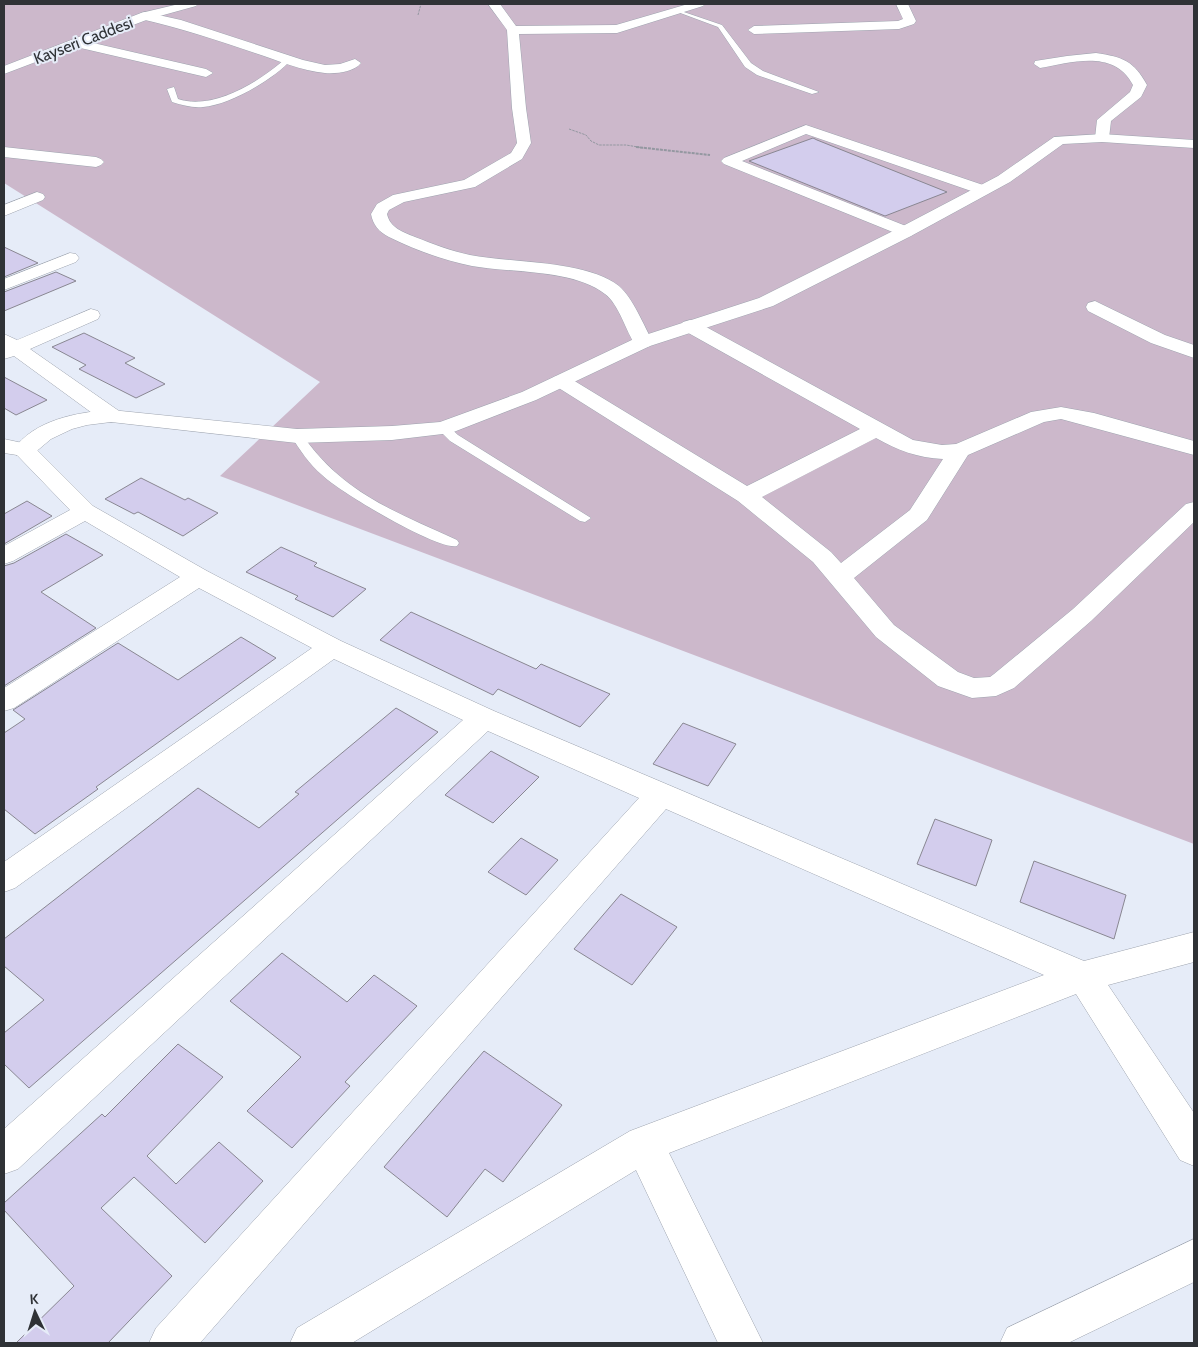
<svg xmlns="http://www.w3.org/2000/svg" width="1198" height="1347" font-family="Cabin,sans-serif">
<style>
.green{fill:#ccb8cb}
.building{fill:#d3cded;stroke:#898792}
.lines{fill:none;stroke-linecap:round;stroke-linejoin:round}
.service-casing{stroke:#9ea4af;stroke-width:1}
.minor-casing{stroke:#9ea4af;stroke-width:1}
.tertiary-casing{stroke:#9ea4af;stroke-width:1}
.primary-casing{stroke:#9ea4af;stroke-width:1}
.path-far1{stroke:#9397a0;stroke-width:1;stroke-dasharray:2.5 1;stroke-linecap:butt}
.path{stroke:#9397a0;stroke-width:2;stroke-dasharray:3 1;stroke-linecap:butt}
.service{fill:#fff;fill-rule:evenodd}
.minor{fill:#fff;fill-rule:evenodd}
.tertiary{fill:#fff;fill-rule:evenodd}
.primary{fill:#fff;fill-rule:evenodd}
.labels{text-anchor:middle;stroke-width:4;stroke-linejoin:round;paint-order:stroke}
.far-street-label{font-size:16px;fill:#2f3236;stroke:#e6ecf8}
</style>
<rect width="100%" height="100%" fill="#e6ecf8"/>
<polygon class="green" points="4,4 1194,4 1194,844 220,476 320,382 4,183"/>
<g class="building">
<polygon points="813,138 817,140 947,192 885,216 749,161"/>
<polygon points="4,247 38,263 4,277"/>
<polygon points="56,272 76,281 4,311 4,292"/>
<polygon points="84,333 135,358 125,363 165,384 136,398 79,369 86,365 52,347"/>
<polygon points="4,377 47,400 16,415 4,408"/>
<polygon points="141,478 185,500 188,498 218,513 183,536 138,512 134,514 105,499"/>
<polygon points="27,501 52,516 4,544 4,514"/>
<polygon points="66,534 103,555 41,592 96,628 4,686 4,566 14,563"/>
<polygon points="281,547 317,563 314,566 366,589 333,617 295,599 298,596 246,572"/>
<polygon points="411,612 536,669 541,664 610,694 580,727 498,689 493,695 380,640"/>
<polygon points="241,637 276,658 96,787 98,789 35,834 4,809 4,733 25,719 13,710 118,643 178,680"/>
<polygon points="396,708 438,732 29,1088 4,1064 4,1033 44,1000 4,966 4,939 198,788 259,828 299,794 295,792"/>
<polygon points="683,723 736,744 708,786 653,764"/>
<polygon points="491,751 539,777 493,823 445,795"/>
<polygon points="935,819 992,840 976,886 917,864"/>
<polygon points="521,838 558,860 526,895 488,872"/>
<polygon points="1034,861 1126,895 1114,939 1020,902"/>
<polygon points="621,894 677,927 632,985 574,949"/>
<polygon points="282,953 347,1002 374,975 417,1006 345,1082 350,1086 292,1148 247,1111 301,1057 230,1001"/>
<polygon points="178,1044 223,1077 147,1156 176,1184 219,1142 263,1181 205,1243 134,1177 101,1208 172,1276 108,1343 16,1343 74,1286 4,1210 4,1203 102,1114 105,1117"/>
<polygon points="484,1051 562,1105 503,1182 485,1169 447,1217 384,1167"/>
</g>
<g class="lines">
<defs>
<g id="service">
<polygon points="675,9 722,25 751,63 763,71 819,92 812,94 757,75 745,67 718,27 675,11"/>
<path d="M286 58 292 59C274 79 230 105 203 107 192 108 182 105 172 102L167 89 174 87 178 99C213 111 261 81 286 58Z"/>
<polygon points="443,424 447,425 458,435 591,518 585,522 580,521 450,441 437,428"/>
<path d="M297 432 301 433C342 493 394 511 457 540L459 543 457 546C438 551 338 491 322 475 309 464 300 450 291 436Z"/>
</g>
<g id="minor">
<path d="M488 4H500L516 26 616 25 688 4H705L703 6 617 33 519 34 526 108 531 143 522 159 475 187 404 202 389 210 387 214C390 228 403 232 415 237 433 244 451 251 470 255 511 263 586 260 619 286 633 298 644 326 653 342L650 346 643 348 636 346C626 332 619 304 605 294 573 269 511 273 472 266 443 260 415 250 389 237 379 232 373 225 371 214L377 204 393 195 464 180 511 153 517 143 512 108 507 30Z"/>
<polygon points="896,4 908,4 916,21 914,24 899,29 754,34 748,30 754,26 898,21 903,19"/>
<path d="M145 12 181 20 303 60 325 65 340 64 355 59 361 63C354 72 336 74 325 73 302 71 277 60 255 53 217 40 180 28 141 19L139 16 141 13Z"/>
<polygon points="76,39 206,69 213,73 206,77 72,46 70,43"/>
<path d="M1096 53C1123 57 1134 61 1147 85L1141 97 1111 121 1109 138 1107 141H1097L1095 138 1097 120 1130 92 1133 85C1114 49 1073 62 1040 68L1034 64 1035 61 1067 56Z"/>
<polygon points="806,125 989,187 991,190 989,193 977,193 806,134 742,161 911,228 913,232 911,236 905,237 724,164 721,161 724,158"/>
<polygon points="4,147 96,157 101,159 104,162 101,165 96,167 4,157"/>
<polygon points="37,192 43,194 45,197 43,200 4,216 4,205"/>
<polygon points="70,253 76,254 79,258 76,262 4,290 4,279"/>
<polygon points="1095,301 1165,335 1194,345 1194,358 1151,343 1088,311 1086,307 1088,303"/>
<polygon points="91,309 98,311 100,315 98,319 30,349 119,411 122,416 119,421 111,422 103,421 14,356 4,359 4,334 17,340"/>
<path d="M690 320 697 322 913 440 942 445 956 444 1031 412 1061 407 1094 413 1194 441V455L1061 419 1044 422 968 455 927 520 854 578 894 625 958 672 974 678 990 677 994 674 1073 609 1186 504 1194 502V522L1091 621 1014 688 996 696 972 698 938 686 876 637 813 562 738 501 554 385 551 381 554 377 561 375 568 377 747 486 860 429 683 330 680 326 683 322ZM876 438C897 450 918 458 943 459L910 510 841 563 831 552 762 497Z"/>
<polygon points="4,439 32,445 93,506 207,571 341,641 494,711 1084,961 1194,932 1194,962 1108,985 1194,1113 1194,1166 1180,1160 1076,994 669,1153 763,1343 718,1343 636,1170 352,1343 290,1343 297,1328 630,1131 1044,975 666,809 200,1343 149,1343 156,1328 639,798 488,731 18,1169 4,1174 4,1129 463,720 334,659 15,888 4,892 4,862 312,648 199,588 14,708 4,711 4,688 180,577 85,521 13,561 4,564 4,546 70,510 17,455 4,453"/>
<polygon points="1194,1239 1194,1282 1068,1343 1000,1343 1007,1328"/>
</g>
<path id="tertiary" d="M1102 134 1194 140V148L1102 142 1063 144 1010 182 911 236 773 306 650 346 536 400 451 433 392 440 297 443 111 422 87 425 72 429 51 439 32 455 24 457 16 455 13 450C34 420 77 412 111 410L297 429 392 426 440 422 522 392 636 338 759 298 899 228 998 176 1054 137Z"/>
<polygon id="primary" points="179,4 198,4 196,6 149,19 4,74 4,66 141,13"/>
</defs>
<use href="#service" class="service-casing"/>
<use href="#minor" class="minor-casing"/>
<use href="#tertiary" class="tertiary-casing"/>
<use href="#primary" class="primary-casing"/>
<g class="path-far1">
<polyline points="418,15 421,4"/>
<polyline points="569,129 586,135 591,141 599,145 626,145 644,148"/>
</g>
<polyline class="path" points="636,147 710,155"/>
<use href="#service" class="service"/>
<use href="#minor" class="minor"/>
<use href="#tertiary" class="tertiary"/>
<use href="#primary" class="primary"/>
</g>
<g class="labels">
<g class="far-street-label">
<text transform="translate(83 40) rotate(-21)" y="6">Kayseri Caddesi</text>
</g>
</g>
<rect width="1198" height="1347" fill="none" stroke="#2f3236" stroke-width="10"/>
<g transform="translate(35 1312) rotate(356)" stroke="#e6ecf8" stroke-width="4" paint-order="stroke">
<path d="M0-4L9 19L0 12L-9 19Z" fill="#2f3236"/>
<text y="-8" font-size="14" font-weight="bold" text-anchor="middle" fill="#2f3236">K</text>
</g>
</svg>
